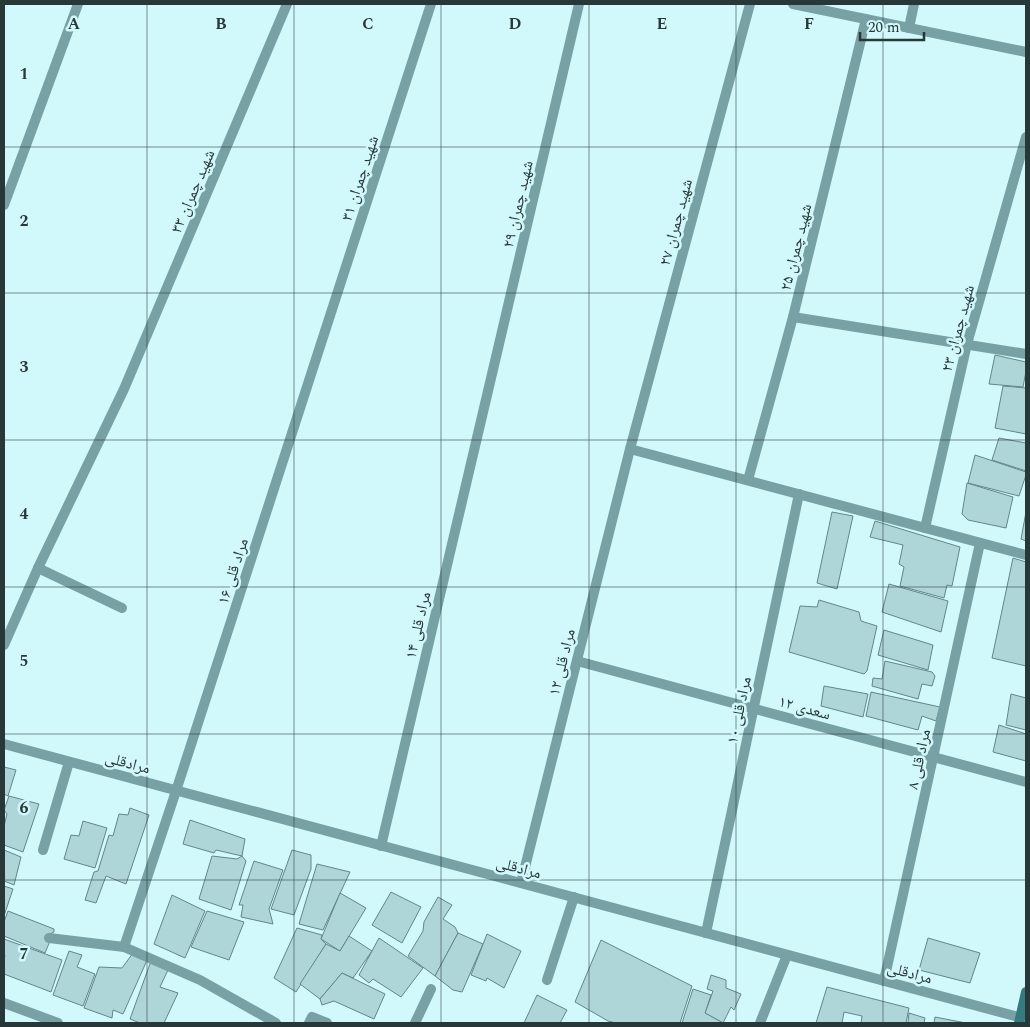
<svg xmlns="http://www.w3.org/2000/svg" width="1030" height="1027" font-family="Spectral,'Noto Naskh Arabic',serif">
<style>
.building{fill:#aed5d8;stroke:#628689}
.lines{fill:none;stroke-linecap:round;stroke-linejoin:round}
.minor{stroke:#77a1a4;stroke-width:10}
.tertiary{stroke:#77a1a4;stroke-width:10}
.secondary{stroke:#367a80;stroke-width:10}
.grid{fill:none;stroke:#283839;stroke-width:1;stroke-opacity:0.55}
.labels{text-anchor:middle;stroke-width:5;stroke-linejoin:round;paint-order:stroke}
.street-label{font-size:16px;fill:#283839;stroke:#d1f9fc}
.grid-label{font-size:16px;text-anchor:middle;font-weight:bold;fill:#283839;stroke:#d1f9fc;stroke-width:5;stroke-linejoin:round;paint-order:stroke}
</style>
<rect width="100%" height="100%" fill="#d1f9fc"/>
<g class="building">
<polygon points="995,355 1026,362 1026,371 1023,387 989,384"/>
<polygon points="1003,386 1026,388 1026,434 995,428"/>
<polygon points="999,438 1026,443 1026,471 992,460"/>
<polygon points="975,455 1026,472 1026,475 1019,496 968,483"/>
<polygon points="967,483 1013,497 1006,528 968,520 962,514"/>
<polygon points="832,512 853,516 837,589 817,583"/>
<polygon points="1026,512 1026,541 1021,539"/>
<polygon points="875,521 960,547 952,586 947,585 944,598 900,586 904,567 899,564 903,545 870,537"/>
<polygon points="1013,558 1026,562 1026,666 992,658"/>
<polygon points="889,584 948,601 941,632 882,612"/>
<polygon points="819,600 859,612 861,621 877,626 867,671 864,674 789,652 800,606 817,607"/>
<polygon points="884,630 933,645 928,670 878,655"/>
<polygon points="885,661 932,672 935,676 932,686 922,684 918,699 872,686 873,678 882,679"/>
<polygon points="824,686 868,694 863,717 821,706"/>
<polygon points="871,692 940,707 936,721 922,716 918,730 866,716"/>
<polygon points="1011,694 1026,698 1026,730 1006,725"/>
<polygon points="999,725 1026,734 1026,761 993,752"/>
<polygon points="4,767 16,770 8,796 4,794"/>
<polygon points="9,796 39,804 23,852 4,845 4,826 7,814 4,810"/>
<polygon points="130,808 149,815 126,884 106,876 96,903 85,900 94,872 98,871 109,835 113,836 119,814 128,815"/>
<polygon points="190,820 245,839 242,856 216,850 214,853 183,844"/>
<polygon points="83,821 107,828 95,868 64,859 71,835 79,836"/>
<polygon points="4,850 21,857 14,885 4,881"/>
<polygon points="292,850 311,855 311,869 294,915 271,909"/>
<polygon points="212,856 237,859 242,856 246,861 231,910 199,899"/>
<polygon points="254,861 283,870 269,909 273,924 241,917 243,905 239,905"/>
<polygon points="317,864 350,872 323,930 299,924"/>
<polygon points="4,886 13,889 4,916"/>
<polygon points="391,892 421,907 402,943 372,925"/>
<polygon points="340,893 366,908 340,951 321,939"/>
<polygon points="172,895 205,911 185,958 154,944"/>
<polygon points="438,897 452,905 443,919 455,927 458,933 435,976 408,956 423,931 424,922"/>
<polygon points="8,911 54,929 54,932 46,936 50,941 45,953 4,936 4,922"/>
<polygon points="207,911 244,922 229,960 191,947"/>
<polygon points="297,928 322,935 321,939 326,944 296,992 274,978"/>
<polygon points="458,933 483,944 462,992 453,990 435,976"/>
<polygon points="487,934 521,951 504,988 487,978 486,981 471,975"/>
<polygon points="349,936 372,951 353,978 342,973 320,999 300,984 326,944 340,951"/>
<polygon points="379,938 423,968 401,997 373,979 369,983 359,975"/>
<polygon points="928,938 980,953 970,983 919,970"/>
<polygon points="4,939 62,960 51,992 4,974 4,960 5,955 4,954"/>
<polygon points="601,940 692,986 680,1023 616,1023 608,1021 575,1002"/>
<polygon points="69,951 82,955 77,967 95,974 83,1006 53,995"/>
<polygon points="133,953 148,958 123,1014 113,1010 112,1018 84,1008 99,967 122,968"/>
<polygon points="151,961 168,970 160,987 178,993 164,1023 140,1023 130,1019"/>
<polygon points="342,973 385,994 374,1019 334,1001 322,1005 320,999"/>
<polygon points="711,975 726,980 726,988 741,994 734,1010 731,1007 723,1023 705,1013 713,991 707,989"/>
<polygon points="827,987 909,1008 906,1023 861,1023 862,1016 844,1012 842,1023 816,1023"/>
<polygon points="693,989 711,995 705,1013 723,1023 682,1023"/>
<polygon points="537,995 567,1010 560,1023 524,1023"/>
<polygon points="909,1013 925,1018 924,1023 908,1023"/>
<polygon points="935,1017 966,1023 934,1023"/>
</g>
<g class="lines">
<g class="minor">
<polyline points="909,28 914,4"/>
<polyline points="4,205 78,4"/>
<polyline points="793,317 1026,354"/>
<polyline points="630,449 1026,555"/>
<polyline points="748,480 793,317 866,19"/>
<polyline points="925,528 967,344 1026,137"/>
<polyline points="38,568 122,608"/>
<polyline points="4,645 38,568 124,389 287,4"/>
<polyline points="577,661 1026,782"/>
<polyline points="381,846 579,4"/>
<polyline points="43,850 69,762"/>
<polyline points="521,883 630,449 750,4"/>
<polyline points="706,933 799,494"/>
<polyline points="49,938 124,947 200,980 276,1023"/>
<polyline points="124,947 176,791 431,4"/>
<polyline points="547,980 574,897"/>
<polyline points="884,981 980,543"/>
<polyline points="4,1003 58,1023"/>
<polyline points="309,1023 312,1017 327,1023"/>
<polyline points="415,1023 431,989"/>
<polyline points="760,1023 787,955"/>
</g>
<g class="tertiary">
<polyline points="793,4 1026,52"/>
<polyline points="4,744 1026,1019"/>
</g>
<polyline class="secondary" points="1019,1023 1026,992"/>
</g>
<path class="grid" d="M147 4V1023M294 4V1023M441 4V1023M589 4V1023M736 4V1023M883 4V1023M4 147H1026M4 293H1026M4 440H1026M4 587H1026M4 734H1026M4 880H1026"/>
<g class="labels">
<g class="street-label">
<text transform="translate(359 178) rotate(-72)" y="6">شهید چمران ۳۱</text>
<text transform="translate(192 191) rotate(-67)" y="6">شهید چمران ۳۳</text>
<text transform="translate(517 204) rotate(-77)" y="6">شهید چمران ۲۹</text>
<text transform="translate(675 222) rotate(-75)" y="6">شهید چمران ۲۷</text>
<text transform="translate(795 247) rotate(-76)" y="6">شهید چمران ۲۵</text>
<text transform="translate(957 328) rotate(-75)" y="6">شهید چمران ۲۳</text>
<text transform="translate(232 571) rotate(-72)" y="6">مراد قلی ۱۶</text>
<text transform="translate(417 625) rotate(-77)" y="6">مراد قلی ۱۴</text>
<text transform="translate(561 662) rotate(-76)" y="6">مراد قلی ۱۲</text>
<text transform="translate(805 707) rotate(15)" y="6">سعدی ۱۲</text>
<text transform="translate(738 710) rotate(-78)" y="6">مراد قلی ۱۰</text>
<text transform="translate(918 759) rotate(-78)" y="6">مراد قلی ۸</text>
<text transform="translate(128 762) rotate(15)" y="6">مرادقلی</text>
<text transform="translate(519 867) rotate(15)" y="6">مرادقلی</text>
<text transform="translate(910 972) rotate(15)" y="6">مرادقلی</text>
</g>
</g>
<g class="grid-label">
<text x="74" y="29">A</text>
<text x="221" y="29">B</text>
<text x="368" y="29">C</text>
<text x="515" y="29">D</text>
<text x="662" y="29">E</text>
<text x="809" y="29">F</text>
<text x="24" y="79">1</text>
<text x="24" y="226">2</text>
<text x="24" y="372">3</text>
<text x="24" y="519">4</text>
<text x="24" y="666">5</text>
<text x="24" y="813">6</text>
<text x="24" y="959">7</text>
</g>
<rect width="1030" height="1027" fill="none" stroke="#283839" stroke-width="10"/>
<path d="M860 32v8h64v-8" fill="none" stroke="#283839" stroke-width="2.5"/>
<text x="868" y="32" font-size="15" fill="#283839" stroke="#d1f9fc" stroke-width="4" paint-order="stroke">20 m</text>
</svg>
